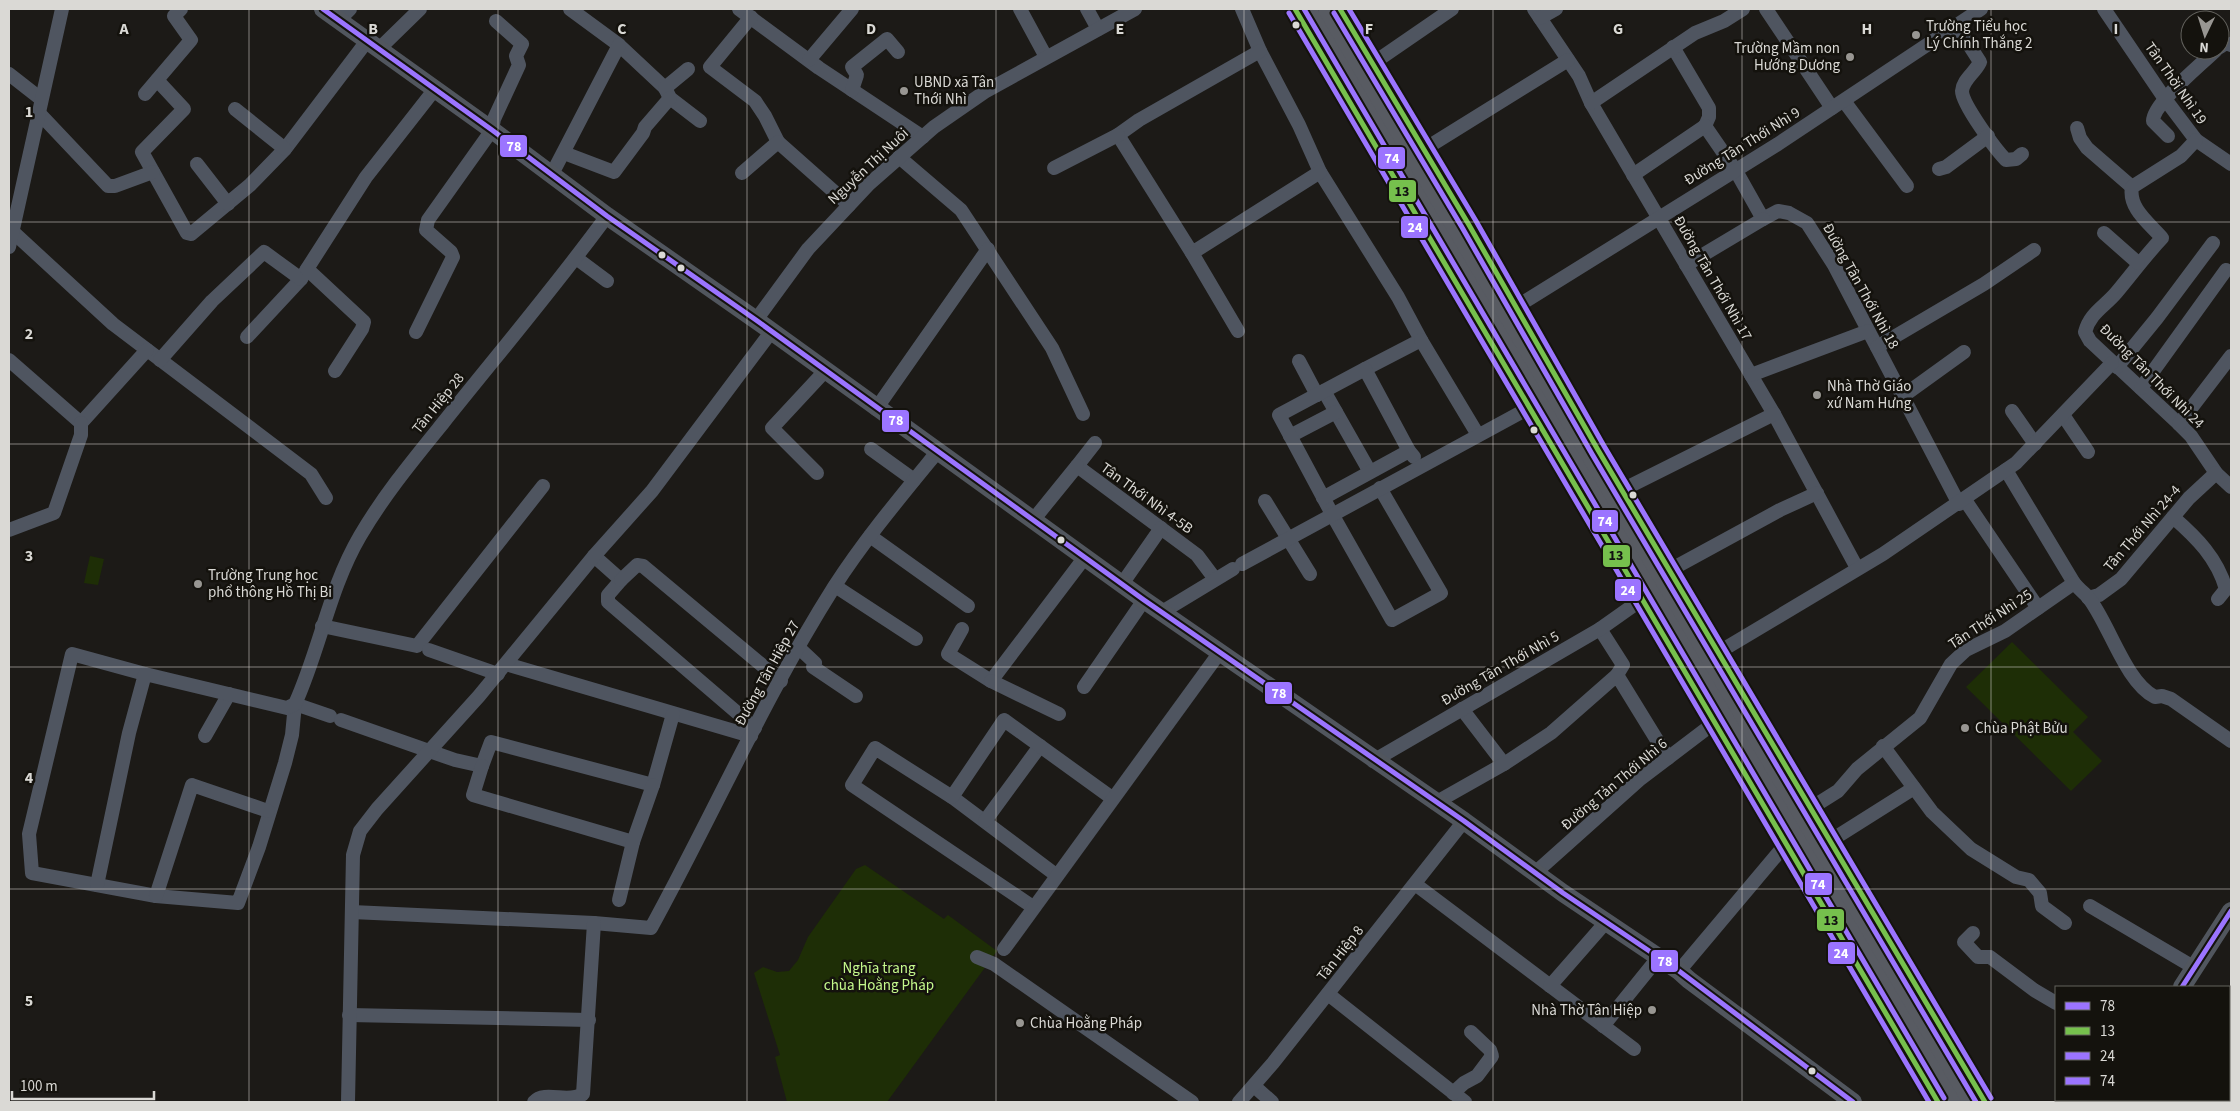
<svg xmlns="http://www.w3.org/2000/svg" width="2240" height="1111" font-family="'Source Sans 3',sans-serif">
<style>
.green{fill:#1e2e06}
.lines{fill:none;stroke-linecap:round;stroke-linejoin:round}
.minor{stroke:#4f5560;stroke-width:14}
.major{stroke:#51565e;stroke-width:18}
.highway{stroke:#585b62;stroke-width:20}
.bus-1-casing{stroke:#14120d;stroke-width:9}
.bus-2-casing{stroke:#14120d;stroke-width:9}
.bus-3-casing{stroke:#14120d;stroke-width:9}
.bus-4-casing{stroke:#14120d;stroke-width:9}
.bus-1{stroke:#9b74ff;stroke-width:5}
.bus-2{stroke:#76c04d;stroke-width:5}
.bus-3{stroke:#9b74ff;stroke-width:5}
.bus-4{stroke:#9b74ff;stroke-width:5}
.grid{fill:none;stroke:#dad9d5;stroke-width:1;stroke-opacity:0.55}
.bus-dot{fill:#dad9d5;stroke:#14120d;stroke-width:2}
.poi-dot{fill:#989692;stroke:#14120d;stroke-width:2}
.labels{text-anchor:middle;stroke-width:5;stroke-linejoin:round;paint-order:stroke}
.poi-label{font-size:15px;fill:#dad9d5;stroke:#14120d;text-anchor:start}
.street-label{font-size:15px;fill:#dad9d5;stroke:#14120d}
.park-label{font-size:15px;fill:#c4f88c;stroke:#14120d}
.grid-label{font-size:16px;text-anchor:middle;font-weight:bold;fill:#dad9d5;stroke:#14120d;stroke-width:5;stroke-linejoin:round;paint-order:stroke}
.line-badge{stroke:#14120d;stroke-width:2}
.badge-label{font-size:14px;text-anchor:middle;font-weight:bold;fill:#fff}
.pale-badge-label{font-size:14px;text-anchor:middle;font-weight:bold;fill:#111}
</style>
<rect width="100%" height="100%" fill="#1c1a17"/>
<g class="green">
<polygon points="90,556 104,559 98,585 84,583"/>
<polygon points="2012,642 2088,717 2073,732 2102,761 2071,791 1966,687"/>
<polygon points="865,865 944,919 948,915 997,951 887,1102 787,1102 775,1057 780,1055 754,973 763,967 777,972 789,971 798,960 808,937 856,869"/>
</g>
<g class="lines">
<g class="minor">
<polyline points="570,9 619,45 665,88 670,98 700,121"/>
<polyline points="739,9 819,68 923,137"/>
<polyline points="1020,9 1046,57"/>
<polyline points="1087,9 1098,29"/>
<polyline points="1242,9 1260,51 1299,125 1320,172 1398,297 1421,340 1365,369"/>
<polyline points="1534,9 1579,76 1591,103 1774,414 1857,568"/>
<polyline points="1766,9 1832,108"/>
<polyline points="2104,9 2165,99 2196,140 2231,164"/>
<polyline points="751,17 710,67 755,101 765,116 778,142"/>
<polyline points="1540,18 1556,9"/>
<polyline points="339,20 350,9"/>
<path d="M1957 26 1980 62C1975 73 1963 79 1962 91 1962 104 1996 150 2006 160L2016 159 2022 154"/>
<polyline points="1673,47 1709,108 1709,117 1705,126"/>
<polyline points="2220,47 2226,43 2231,45"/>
<polyline points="380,48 420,9"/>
<polyline points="1260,51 1139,120 1118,135 1192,253 1320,172"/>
<polyline points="809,60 852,9"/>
<polyline points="1372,64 1452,9"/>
<polyline points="9,74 41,99"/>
<polyline points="157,80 184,109 142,152 187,233 191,234 250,185 285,149 367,41"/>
<polyline points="665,88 688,69"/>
<polyline points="852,90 857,75 852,67 887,39 898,52"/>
<polyline points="145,94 191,40 174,16 181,9"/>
<polyline points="1844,101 1907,186"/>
<polyline points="1591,103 1695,33 1724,21 1743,9"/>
<polyline points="235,109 285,149"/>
<polyline points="38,112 108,186 115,186 153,172"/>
<polyline points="1705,126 1736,171 1763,219 1778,211 1789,213 1807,223 1834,265 1959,504"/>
<polyline points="2077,128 2080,138 2087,148 2132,187"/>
<path d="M2168 136 2153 121C2153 103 2202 64 2216 50"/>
<path d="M2196 140 2181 156 2132 187C2128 208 2149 223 2162 238 2145 256 2132 274 2116 293 2104 307 2090 313 2085 332L2090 341 2179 424 2191 436 2216 473 2231 487"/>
<polyline points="1423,150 1568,60"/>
<polyline points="564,153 614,172 643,133 645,127 670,98"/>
<polyline points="899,157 961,210 1052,348 1083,414"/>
<polyline points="197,164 228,204"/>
<polyline points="1054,168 1118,135"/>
<polyline points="1939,169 1946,167 1988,136"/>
<polyline points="742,173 778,142 849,205"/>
<polyline points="552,174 619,45"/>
<polyline points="1633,175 1705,126"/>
<polyline points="13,232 113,324 311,474 326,498"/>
<polyline points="2104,233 2138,263"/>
<polyline points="9,247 62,9"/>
<polyline points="1192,253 1238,331"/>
<polyline points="576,258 607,281"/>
<polyline points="1686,265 1763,219"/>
<polyline points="1516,307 1778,144 1981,9"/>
<polyline points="756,320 808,249 869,184 934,127 986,91 1135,9"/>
<polyline points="416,332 453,257 451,252 426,230 428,220 492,130 494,119 519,65 516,56 522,44 496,21"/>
<polyline points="247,337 301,279"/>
<polyline points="1421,340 1478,435"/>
<polyline points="1877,347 1984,284 2034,250"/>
<polyline points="9,360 81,423"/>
<polyline points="160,360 212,301 264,252 301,279 307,269"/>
<polyline points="1299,361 1317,395"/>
<polyline points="2117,367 2157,318 2213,243"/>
<polyline points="335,371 362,329 364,322 307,269 366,177 435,89"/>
<polyline points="1751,375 1868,331"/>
<polyline points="2141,388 2226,270"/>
<polyline points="1324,391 1370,472"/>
<polyline points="1903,396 1964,352"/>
<polyline points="876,409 988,249"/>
<polyline points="2012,411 2035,444"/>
<polyline points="2063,415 2088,452"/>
<polyline points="81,423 147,350"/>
<polyline points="2179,424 2231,356"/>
<polyline points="1290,436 1336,412"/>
<polyline points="1095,443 1077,466 1197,555 1215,579"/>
<polyline points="871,449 914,480"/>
<polyline points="2006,470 2074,583"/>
<polyline points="817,473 772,428 825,371"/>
<polyline points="1380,488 1441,593 1392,620 1332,514 1279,415 1365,369 1409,451"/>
<polyline points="1622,490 1774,414"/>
<polyline points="1323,498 1409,451 1414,457"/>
<polyline points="1965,500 2038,608"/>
<polyline points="1265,501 1310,574"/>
<path d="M2173 517C2197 538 2217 558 2226 589L2218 599"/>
<polyline points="1034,519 1077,466"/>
<polyline points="9,530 54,513 81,435 81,423"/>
<polyline points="870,536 968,606"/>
<polyline points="594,556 621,580 608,595 608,602 755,728"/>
<polyline points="1242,564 1540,402"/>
<polyline points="1670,570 1780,510 1817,493"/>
<polyline points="621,580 637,565 643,566 781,681"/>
<polyline points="1122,584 1161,528"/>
<polyline points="835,586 916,639"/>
<polyline points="2088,598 2099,595 2121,579 2189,498 2216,473"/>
<polyline points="1162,612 1233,569"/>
<polyline points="322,626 417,646 543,486"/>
<polyline points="962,629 948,654 991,681 1085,557"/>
<polyline points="1600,629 1623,665 1617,675"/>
<polyline points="799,648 815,663 813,667 856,696"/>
<polyline points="429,650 498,674"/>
<polyline points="1719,652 1883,554 2016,463 2112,363"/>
<polyline points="506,664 751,736"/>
<polyline points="145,674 72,654 29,834 32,873 156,896 238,903 259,847 285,763 292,735 295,704 330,716"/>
<polyline points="991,681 1059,714"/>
<polyline points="1084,687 1144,600"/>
<polyline points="1462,709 1504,764"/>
<polyline points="341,720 455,760 482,766 491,742 653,785 673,714"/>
<polyline points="205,736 229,694"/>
<polyline points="1883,746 1932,812 1971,849 2016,877 2029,880 2040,893 2042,906 2065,923"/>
<polyline points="1373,761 1600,629 1641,600"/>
<polyline points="482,766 473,795 633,842"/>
<polyline points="952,797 1056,875"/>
<polyline points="1435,803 1504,764 1551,733 1617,675 1668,758"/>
<path d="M1811 808 1838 791 1857 769 1920 718 1951 664 1966 650 2005 631 2074 583C2078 588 2083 592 2088 597 2109 623 2125 682 2155 697L2162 696 2171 699 2231 741"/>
<polyline points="985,821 1040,746"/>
<polyline points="1830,841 1914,788"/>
<polyline points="1536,872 1639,780 1714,723"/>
<polyline points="1415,884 1634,1049"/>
<path d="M97 885 129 733 145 674 287 708 295 704C320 649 329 589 360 536 384 495 413 460 443 423 498 354 555 287 607 216"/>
<polyline points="156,896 192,785 268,811"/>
<polyline points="619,900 633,842 653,785"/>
<polyline points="2090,906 2195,968"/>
<polyline points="1033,907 852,785 875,748 952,797 1004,720 1112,798"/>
<path d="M352 912 594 923 651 928C713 815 765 696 834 587 865 539 902 495 938 451"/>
<polyline points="1973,933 1964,942 1978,957 1990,957 2034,990 2056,1003"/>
<polyline points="1004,949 1220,652"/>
<polyline points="977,957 994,964 1192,1102"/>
<polyline points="1679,971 1785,845"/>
<polyline points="1550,986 1606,922"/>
<polyline points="1328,994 1465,1102"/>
<polyline points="349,1015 589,1020"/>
<polyline points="1603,1026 1658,958"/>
<polyline points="2229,1062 2231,1062"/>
<polyline points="1254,1086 1272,1102"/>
<polyline points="1453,1093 1464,1083 1477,1076 1492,1056 1490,1050 1471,1032"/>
<polyline points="2187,1100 2188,1102"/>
<polyline points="348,1102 353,855 360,831 377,809 479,696 594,556 652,491 771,332"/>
<path d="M534 1102C545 1090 569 1104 583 1094L594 923"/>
<polyline points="1239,1102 1273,1063 1464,821"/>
</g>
<g class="major">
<polyline points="323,9 492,130 607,216 756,320 1144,600 1464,821 1563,893 1679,971 1689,980 1853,1102"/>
<polyline points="2182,987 2231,911"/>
<polyline points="2107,1102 2109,1100"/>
</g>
<g class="highway">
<polyline points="1306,9 1955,1102"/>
<polyline points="1328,9 1973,1102"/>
<polyline points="1707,711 1938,1102"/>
</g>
<defs>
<g id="bus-1">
<polyline points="323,9 492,130 607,216 756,320 1144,600 1464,821 1563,893 1679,971 1853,1102"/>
<polyline points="2182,987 2231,911"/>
</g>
<g id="bus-2">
<polyline points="1295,9 1938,1102"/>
<polyline points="1340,9 1469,225 1598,450 1985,1102"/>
</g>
<g id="bus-3">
<polyline points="1289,13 1929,1102"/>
<polyline points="1334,13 1463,229 1592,454 1976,1102"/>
</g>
<g id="bus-4">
<polyline points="1304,9 1944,1098"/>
<polyline points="1349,9 1476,221 1604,446 1991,1098"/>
</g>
</defs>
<use href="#bus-1" class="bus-1-casing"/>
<use href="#bus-2" class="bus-2-casing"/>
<use href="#bus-3" class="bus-3-casing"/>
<use href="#bus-4" class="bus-4-casing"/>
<use href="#bus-1" class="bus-1"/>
<use href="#bus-2" class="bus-2"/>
<use href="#bus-3" class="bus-3"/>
<use href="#bus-4" class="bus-4"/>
</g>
<path class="grid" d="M249 9V1102M498 9V1102M747 9V1102M996 9V1102M1244 9V1102M1493 9V1102M1742 9V1102M1991 9V1102M9 222H2231M9 444H2231M9 667H2231M9 889H2231"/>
<g class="bus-dot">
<circle cx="1296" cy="25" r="4.5"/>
<circle cx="662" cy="255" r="4.5"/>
<circle cx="681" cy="268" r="4.5"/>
<circle cx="1534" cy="430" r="4.5"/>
<circle cx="1633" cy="495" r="4.5"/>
<circle cx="1061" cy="540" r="4.5"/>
<circle cx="1812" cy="1071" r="4.5"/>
</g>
<g class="poi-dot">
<circle cx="1916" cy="35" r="5"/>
<circle cx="1850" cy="57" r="5"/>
<circle cx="904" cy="91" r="5"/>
<circle cx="1817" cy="395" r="5"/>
<circle cx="198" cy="584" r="5"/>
<circle cx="1965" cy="728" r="5"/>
<circle cx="1652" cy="1010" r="5"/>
<circle cx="1020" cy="1023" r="5"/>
</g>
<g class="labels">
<g class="poi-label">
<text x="1926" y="31">Trường Tiểu học<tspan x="1926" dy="17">Lý Chính Thắng 2</tspan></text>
<text x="1840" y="53" text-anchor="end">Trường Mầm non<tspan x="1840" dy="17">Hướng Dương</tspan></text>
<text x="914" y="87">UBND xã Tân<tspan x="914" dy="17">Thới Nhì</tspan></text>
<text x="1827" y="391">Nhà Thờ Giáo<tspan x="1827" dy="17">xứ Nam Hưng</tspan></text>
<text x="208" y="580">Trường Trung học<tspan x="208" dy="17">phổ thông Hồ Thị Bi</tspan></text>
<text x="1975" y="733">Chùa Phật Bửu</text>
<text x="1642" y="1015" text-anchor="end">Nhà Thờ Tân Hiệp</text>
<text x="1030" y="1028">Chùa Hoằng Pháp</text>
</g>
<g class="street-label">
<text transform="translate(2176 83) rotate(55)" y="5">Tân Thời Nhì 19</text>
<text transform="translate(1742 146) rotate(-32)" y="5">Đường Tân Thới Nhì 9</text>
<text transform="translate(868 166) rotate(-43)" y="5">Nguyễn Thị Nuôi</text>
<text transform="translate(1713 278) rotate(60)" y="5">Đường Tân Thới Nhì 17</text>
<text transform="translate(1861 286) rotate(61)" y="5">Đường Tân Thới Nhì 18</text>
<text transform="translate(2152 376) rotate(45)" y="5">Đường Tân Thới Nhì 24</text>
<text transform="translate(438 403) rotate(-51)" y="5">Tân Hiệp 28</text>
<text transform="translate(1147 498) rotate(36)" y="5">Tân Thới Nhì 4-5B</text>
<text transform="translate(2142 528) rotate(-49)" y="5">Tân Thới Nhì 24-4</text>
<text transform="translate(1990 619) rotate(-33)" y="5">Tân Thới Nhì 25</text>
<text transform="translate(1500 668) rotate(-30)" y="5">Đường Tân Thới Nhì 5</text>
<text transform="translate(767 673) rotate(-61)" y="5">Đường Tân Hiệp 27</text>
<text transform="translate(1614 784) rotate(-40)" y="5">Đường Tản Thới Nhì 6</text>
<text transform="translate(1340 953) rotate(-52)" y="5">Tân Hiệp 8</text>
</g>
<g class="park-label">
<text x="879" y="973">Nghĩa trang<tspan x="879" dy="17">chùa Hoằng Pháp</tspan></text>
</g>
</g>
<g class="grid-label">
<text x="124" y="34">A</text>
<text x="373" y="34">B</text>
<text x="622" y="34">C</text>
<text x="871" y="34">D</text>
<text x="1120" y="34">E</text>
<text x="1369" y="34">F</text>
<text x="1618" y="34">G</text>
<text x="1867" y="34">H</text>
<text x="2116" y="34">I</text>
<text x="29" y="117">1</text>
<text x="29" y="339">2</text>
<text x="29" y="561">3</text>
<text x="29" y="783">4</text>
<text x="29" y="1006">5</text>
</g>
<g class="line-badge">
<rect x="499" y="134" width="29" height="24" rx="5" fill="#9b74ff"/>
<rect x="1377" y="146" width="29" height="24" rx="5" fill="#9b74ff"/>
<rect x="1388" y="179" width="29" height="24" rx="5" fill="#76c04d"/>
<rect x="1400" y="215" width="29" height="24" rx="5" fill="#9b74ff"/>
<rect x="881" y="409" width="29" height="24" rx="5" fill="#9b74ff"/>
<rect x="1591" y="509" width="28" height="24" rx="5" fill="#9b74ff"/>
<rect x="1602" y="544" width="29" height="24" rx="5" fill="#76c04d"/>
<rect x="1614" y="578" width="28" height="24" rx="5" fill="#9b74ff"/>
<rect x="1264" y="681" width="29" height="24" rx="5" fill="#9b74ff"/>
<rect x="1804" y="872" width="29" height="24" rx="5" fill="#9b74ff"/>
<rect x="1816" y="908" width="29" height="24" rx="5" fill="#76c04d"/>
<rect x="1827" y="941" width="29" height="24" rx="5" fill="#9b74ff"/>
<rect x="1650" y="949" width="29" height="24" rx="5" fill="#9b74ff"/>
</g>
<g class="badge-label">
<text x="514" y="151">78</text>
<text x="1392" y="163">74</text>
<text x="1415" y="232">24</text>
<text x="896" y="425">78</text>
<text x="1605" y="526">74</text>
<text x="1628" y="595">24</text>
<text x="1279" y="698">78</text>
<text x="1818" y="889">74</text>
<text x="1841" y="958">24</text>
<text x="1665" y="966">78</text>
</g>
<g class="pale-badge-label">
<text x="1402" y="196">13</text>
<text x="1616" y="560">13</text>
<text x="1831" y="925">13</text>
</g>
<rect width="2240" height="1111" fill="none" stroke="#dad9d5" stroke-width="20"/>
<rect x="2055" y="986" width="175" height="115" fill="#14120d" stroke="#63625d"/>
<rect x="2065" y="1002" width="25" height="8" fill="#9b74ff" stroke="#63625d"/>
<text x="2100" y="1011" font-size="15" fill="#dad9d5">78</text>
<rect x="2065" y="1027" width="25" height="8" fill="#76c04d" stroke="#63625d"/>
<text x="2100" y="1036" font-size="15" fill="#dad9d5">13</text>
<rect x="2065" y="1052" width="25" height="8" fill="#9b74ff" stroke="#63625d"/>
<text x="2100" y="1061" font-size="15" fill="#dad9d5">24</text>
<rect x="2065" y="1077" width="25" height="8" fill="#9b74ff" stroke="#63625d"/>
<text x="2100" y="1086" font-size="15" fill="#dad9d5">74</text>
<g transform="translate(2205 35) rotate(184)"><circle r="24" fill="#14120d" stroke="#63625d"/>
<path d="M0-4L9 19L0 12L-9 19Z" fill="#989692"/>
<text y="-8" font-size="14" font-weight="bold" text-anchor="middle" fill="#dad9d5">N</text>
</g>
<path d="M12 1091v8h142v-8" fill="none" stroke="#dad9d5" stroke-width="2.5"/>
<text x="20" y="1091" font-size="15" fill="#dad9d5" stroke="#14120d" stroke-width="4" paint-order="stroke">100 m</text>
</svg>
